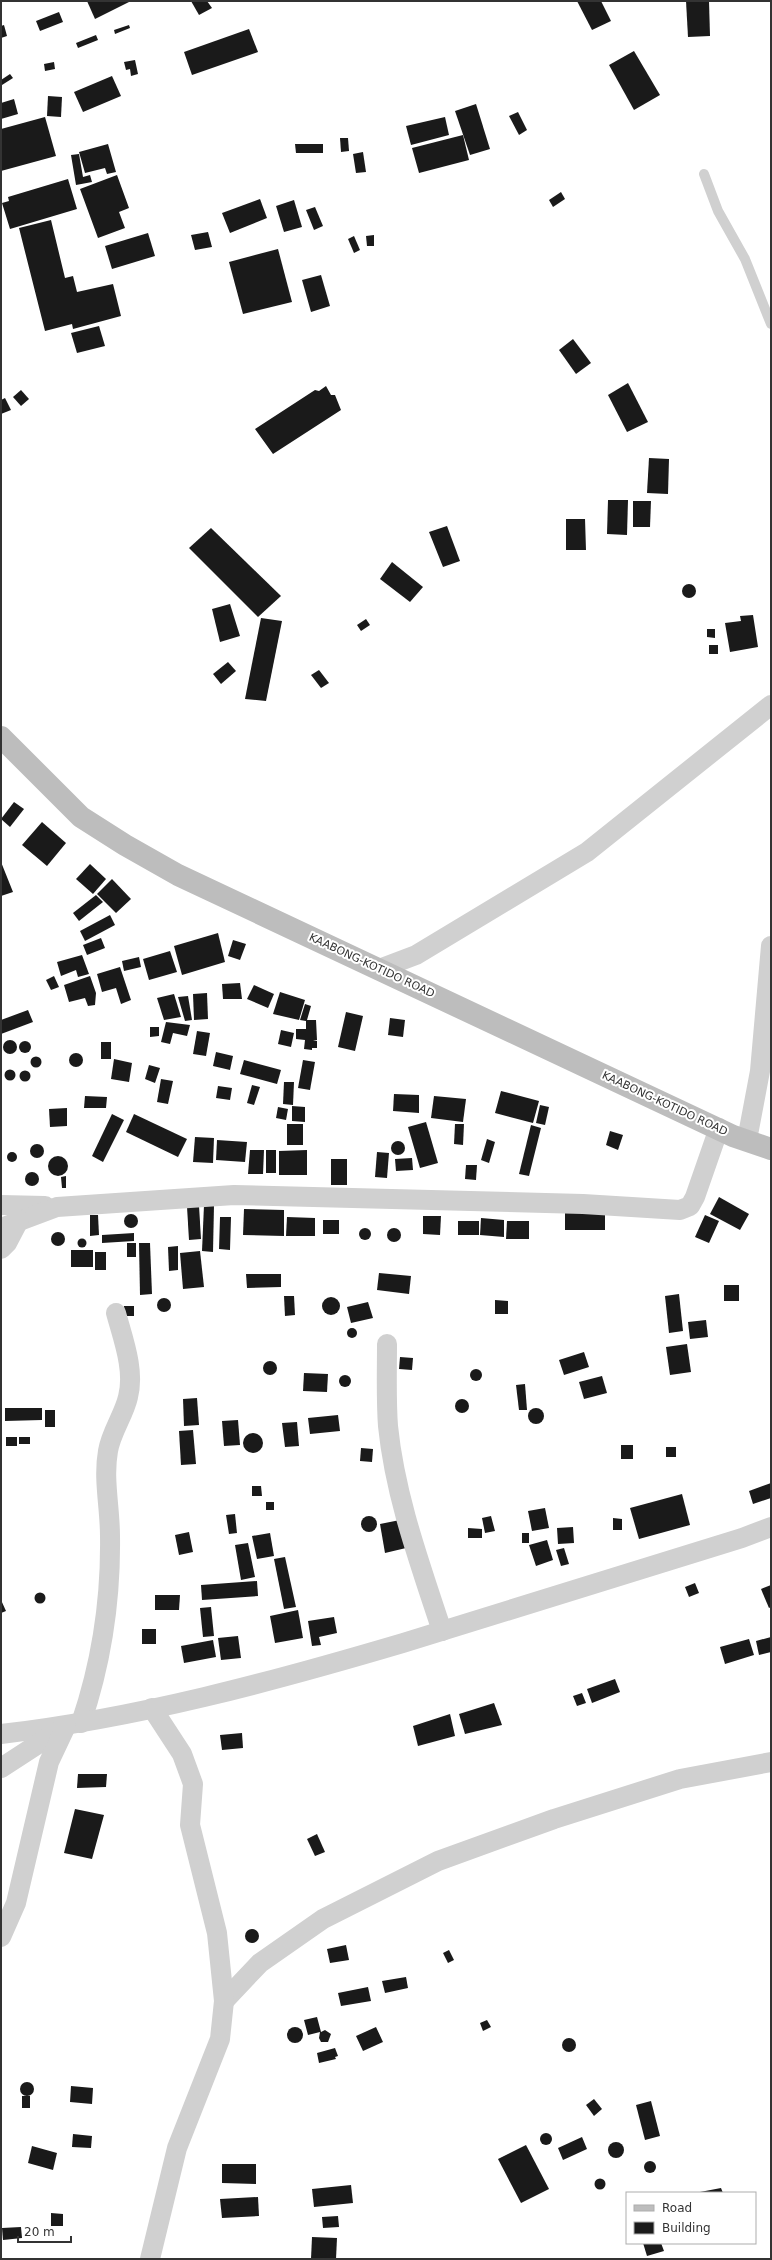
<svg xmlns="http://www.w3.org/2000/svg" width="772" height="2260" font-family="'DejaVu Sans',sans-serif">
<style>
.building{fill:#1a1a1a}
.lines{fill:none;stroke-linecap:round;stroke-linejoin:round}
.service{stroke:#d0d0d0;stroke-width:10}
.minor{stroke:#d0d0d0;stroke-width:20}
.secondary{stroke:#bdbdbd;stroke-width:22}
.labels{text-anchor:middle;stroke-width:4;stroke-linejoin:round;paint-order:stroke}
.street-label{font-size:11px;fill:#333;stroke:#fff}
</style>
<rect width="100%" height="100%" fill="#fff"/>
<g class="building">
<polygon points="87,1 129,1 129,2 95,19"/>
<polygon points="191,1 207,1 212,8 199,15"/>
<polygon points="577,1 601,1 611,21 592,30"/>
<polygon points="686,1 709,1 710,36 688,37"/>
<polygon points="59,12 63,22 40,31 36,21"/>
<polygon points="4,25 7,36 1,38 1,26"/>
<polygon points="129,25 130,28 115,34 114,30"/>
<polygon points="249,29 258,52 192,75 184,52"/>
<polygon points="96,35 98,40 78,48 76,43"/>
<polygon points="634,51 660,95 634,110 609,65"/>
<polygon points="135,60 138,74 131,76 130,69 126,70 124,62"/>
<polygon points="54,62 55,69 45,71 44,64"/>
<polygon points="10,74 13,78 2,85 1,80"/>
<polygon points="112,76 121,96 83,112 74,92"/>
<polygon points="48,96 62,97 61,117 47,116"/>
<polygon points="14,99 18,114 1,119 1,103"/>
<polygon points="476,104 490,149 470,155 455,111"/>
<polygon points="518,112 527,130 519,135 509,116"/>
<polygon points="45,117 56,156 1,171 1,129"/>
<polygon points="445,117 449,135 411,145 406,126"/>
<polygon points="463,135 469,160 419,173 412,148"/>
<polygon points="340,138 348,138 349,151 341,152"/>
<polygon points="108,144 116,172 107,174 105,168 85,173 79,152"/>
<polygon points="295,144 323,144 323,153 296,153"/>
<polygon points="363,152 366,172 356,173 353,154"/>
<polygon points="79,154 83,177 90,175 92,182 76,185 71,155"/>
<polygon points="117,175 129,208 119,212 125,228 98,238 80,189"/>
<polygon points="68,179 77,209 10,229 2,203 9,201 8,197"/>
<polygon points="561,192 565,199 553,207 549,200"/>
<polygon points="260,199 267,218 230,233 222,213"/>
<polygon points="294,200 302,227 284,232 276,206"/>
<polygon points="315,207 323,226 314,230 306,210"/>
<polygon points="51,220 65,278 73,276 77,292 113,284 121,316 73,329 72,324 45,331 19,228"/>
<polygon points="208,232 212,247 195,250 191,235"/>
<polygon points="148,233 155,256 112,269 105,246"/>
<polygon points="374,235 374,246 367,246 366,236"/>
<polygon points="354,236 360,250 354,253 348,239"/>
<polygon points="278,249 292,302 243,314 229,262"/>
<polygon points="321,275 330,306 311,312 302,280"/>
<polygon points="99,326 105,346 77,353 71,333"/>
<polygon points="573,339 591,363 576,374 559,350"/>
<polygon points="628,383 648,422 627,432 608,395"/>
<polygon points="326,386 331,395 335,395 341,410 273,454 255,429 315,390 319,391"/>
<polygon points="21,390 29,399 21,406 13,397"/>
<polygon points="5,398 11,410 1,414 1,400"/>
<polygon points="649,458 669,459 668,494 647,493"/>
<polygon points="608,500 628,500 627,535 607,534"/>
<polygon points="633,501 651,501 650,527 633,527"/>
<polygon points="566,519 585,519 586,550 566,550"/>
<polygon points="447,526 460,561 443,567 429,532"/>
<polygon points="211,528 281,596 258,617 189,548"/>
<polygon points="392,562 423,587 410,602 380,579"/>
<circle cx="689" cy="591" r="7"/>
<polygon points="230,604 240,636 220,642 212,609"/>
<polygon points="753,615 758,647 730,652 725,623 741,621 740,616"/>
<polygon points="261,618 282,621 266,701 245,699"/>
<polygon points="366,619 370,625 361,631 357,625"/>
<polygon points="707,629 715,629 715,638 707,637"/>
<rect x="709" y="645" width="9" height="9"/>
<polygon points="228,662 236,671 221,684 213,674"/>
<polygon points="319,670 329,683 321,688 311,675"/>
<polygon points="14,802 24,809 10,827 1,819"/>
<polygon points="42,822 66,843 47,866 22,845"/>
<polygon points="1,862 13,892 1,896"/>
<polygon points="90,864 106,879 93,894 76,879"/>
<polygon points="112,879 131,899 116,913 97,894"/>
<polygon points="96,895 103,902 79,921 73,913"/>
<polygon points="110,915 115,925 85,941 80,931"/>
<polygon points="218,933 225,962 182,975 174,946"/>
<polygon points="101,938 105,948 87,955 83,945"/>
<polygon points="233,940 246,944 240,960 228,956"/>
<polygon points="170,951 177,972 149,980 143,959"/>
<polygon points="82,955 89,974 78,977 76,970 61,976 57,962"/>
<polygon points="139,957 141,967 124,971 122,961"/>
<polygon points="120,967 131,1000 121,1004 116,988 102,992 97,974"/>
<polygon points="54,976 59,987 51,990 46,980"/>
<polygon points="90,976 96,993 95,1005 88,1006 85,998 69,1002 64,985"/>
<polygon points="240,983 242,999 223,999 222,984"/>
<polygon points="254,985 274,994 268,1008 247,999"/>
<polygon points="280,992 305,1000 299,1020 273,1014"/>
<polygon points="207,993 208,1019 194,1020 193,994"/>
<polygon points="174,994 181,1017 164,1020 157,998"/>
<polygon points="188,996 192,1020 185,1021 178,997"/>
<polygon points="305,1004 311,1006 307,1020 316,1020 317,1040 313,1041 317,1041 317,1048 312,1048 312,1050 304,1049 305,1040 296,1039 296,1029 306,1029 306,1021 300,1020"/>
<polygon points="28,1010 33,1022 1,1034 1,1020"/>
<polygon points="346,1012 363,1016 355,1051 338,1047"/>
<polygon points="390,1018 405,1020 403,1037 388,1035"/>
<polygon points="166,1022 190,1025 187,1036 173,1033 170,1044 161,1042"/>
<polygon points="150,1027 159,1027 159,1036 150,1037"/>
<polygon points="281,1030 294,1033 291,1047 278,1044"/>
<polygon points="197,1031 210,1033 206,1056 193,1054"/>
<circle cx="10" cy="1047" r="7"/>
<circle cx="25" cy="1047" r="6"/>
<rect x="101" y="1042" width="10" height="17"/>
<polygon points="216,1052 233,1056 230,1070 213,1066"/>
<circle cx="76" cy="1060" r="7"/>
<circle cx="36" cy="1062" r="5.5"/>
<polygon points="114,1059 132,1063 129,1082 111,1079"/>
<polygon points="244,1060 281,1070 277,1084 240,1074"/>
<polygon points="303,1060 315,1062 310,1090 298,1088"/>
<polygon points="149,1065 160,1068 155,1083 145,1079"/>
<circle cx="10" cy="1075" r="5.5"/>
<circle cx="25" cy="1076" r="5.5"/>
<polygon points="161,1079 173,1081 168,1104 157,1102"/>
<polygon points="284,1082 294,1082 293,1105 283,1104"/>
<polygon points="252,1085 260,1087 254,1105 247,1103"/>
<polygon points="218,1086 232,1088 230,1100 216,1098"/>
<polygon points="501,1091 539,1101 533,1123 495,1113"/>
<polygon points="394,1094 419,1095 419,1113 393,1111"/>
<polygon points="85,1096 107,1097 106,1108 84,1108"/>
<polygon points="434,1096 466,1099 463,1122 431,1118"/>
<polygon points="540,1105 549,1107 545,1125 536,1123"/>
<polygon points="292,1106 305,1107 305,1122 292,1121"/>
<polygon points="278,1107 288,1109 286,1120 276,1118"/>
<polygon points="67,1108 67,1126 50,1127 49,1109"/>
<polygon points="112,1114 124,1120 103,1162 92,1156"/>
<polygon points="134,1114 187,1139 178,1157 126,1132"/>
<polygon points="426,1122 438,1163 420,1168 408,1127"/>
<rect x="287" y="1124" width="16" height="21"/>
<polygon points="455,1124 464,1124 463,1145 454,1144"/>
<polygon points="531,1125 541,1128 529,1176 519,1174"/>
<polygon points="610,1131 623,1135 618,1150 606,1145"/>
<polygon points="195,1137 214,1138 213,1163 193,1162"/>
<polygon points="487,1139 495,1142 489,1163 481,1160"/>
<polygon points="217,1140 247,1142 245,1162 216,1160"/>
<circle cx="398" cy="1148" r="7"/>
<circle cx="37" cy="1151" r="7"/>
<polygon points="250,1150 264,1150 263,1174 248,1174"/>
<rect x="266" y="1150" width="10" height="23"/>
<polygon points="307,1150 307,1175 279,1175 279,1151"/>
<circle cx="12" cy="1157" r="5"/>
<polygon points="377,1152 389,1153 387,1178 375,1177"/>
<circle cx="58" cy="1166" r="10"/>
<polygon points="412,1158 413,1170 396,1171 395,1159"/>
<rect x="331" y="1159" width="16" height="26"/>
<polygon points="466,1165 477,1165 476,1180 465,1179"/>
<circle cx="32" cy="1179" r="7"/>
<polygon points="66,1176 66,1188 62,1188 61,1177"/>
<polygon points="719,1197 749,1214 740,1230 710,1214"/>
<polygon points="204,1205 214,1205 213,1252 202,1251"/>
<polygon points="199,1206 201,1239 189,1240 187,1207"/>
<polygon points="244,1209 284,1210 284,1236 243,1235"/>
<rect x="565" y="1213" width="40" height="17"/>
<circle cx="131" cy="1221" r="7"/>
<polygon points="90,1215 98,1215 99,1235 90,1236"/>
<polygon points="705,1215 719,1221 709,1243 695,1237"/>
<polygon points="423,1216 441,1216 440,1235 423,1234"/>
<polygon points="220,1217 231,1217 230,1250 219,1249"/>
<polygon points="287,1217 315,1218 315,1236 286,1236"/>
<polygon points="481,1218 504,1220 504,1237 480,1235"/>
<rect x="323" y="1220" width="16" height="14"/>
<rect x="458" y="1221" width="21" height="14"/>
<polygon points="507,1221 529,1221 529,1239 506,1239"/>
<circle cx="394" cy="1235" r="7"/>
<circle cx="365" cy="1234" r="6"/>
<circle cx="58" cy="1239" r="7"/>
<polygon points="134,1233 134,1241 102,1243 102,1235"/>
<circle cx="82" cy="1243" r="4.5"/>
<rect x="127" y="1243" width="9" height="14"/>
<polygon points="139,1243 150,1243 152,1294 140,1295"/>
<polygon points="178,1246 178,1270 169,1271 168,1247"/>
<rect x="71" y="1250" width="22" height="17"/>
<polygon points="200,1251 204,1287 183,1289 180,1253"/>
<rect x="95" y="1252" width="11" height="18"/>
<polygon points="379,1273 411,1276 409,1294 377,1290"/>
<polygon points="246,1274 281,1274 281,1287 247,1288"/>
<rect x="724" y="1285" width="15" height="16"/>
<polygon points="679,1294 683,1331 669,1333 665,1296"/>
<polygon points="284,1296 294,1296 295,1315 285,1316"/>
<circle cx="331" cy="1306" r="9"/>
<circle cx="164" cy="1305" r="7"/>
<polygon points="495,1300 508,1301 508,1314 495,1314"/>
<polygon points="368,1302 373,1318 351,1323 347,1307"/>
<rect x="124" y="1306" width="10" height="10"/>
<polygon points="706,1320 708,1337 690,1339 688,1322"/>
<circle cx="352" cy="1333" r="5"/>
<polygon points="687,1344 691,1372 670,1375 666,1347"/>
<polygon points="584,1352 589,1367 564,1375 559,1360"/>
<polygon points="400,1357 413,1358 412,1370 399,1369"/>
<circle cx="270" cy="1368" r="7"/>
<circle cx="476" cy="1375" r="6"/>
<polygon points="304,1373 328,1374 327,1392 303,1391"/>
<circle cx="345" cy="1381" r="6"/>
<polygon points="602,1376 607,1393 584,1399 579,1382"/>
<polygon points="525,1384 527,1410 519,1410 516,1385"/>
<polygon points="197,1398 199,1425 184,1426 183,1399"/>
<circle cx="462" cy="1406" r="7"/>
<polygon points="5,1408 42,1408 42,1420 5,1421"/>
<circle cx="536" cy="1416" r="8"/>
<rect x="45" y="1410" width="10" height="17"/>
<polygon points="338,1415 340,1431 310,1434 308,1418"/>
<polygon points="238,1420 240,1445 224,1446 222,1421"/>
<polygon points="297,1422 299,1446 285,1447 282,1423"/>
<polygon points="193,1430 196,1464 181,1465 179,1431"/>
<circle cx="253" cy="1443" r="10"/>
<rect x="6" y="1437" width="11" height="9"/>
<rect x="19" y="1437" width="11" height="7"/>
<rect x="621" y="1445" width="12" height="14"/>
<rect x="666" y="1447" width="10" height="10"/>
<polygon points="361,1448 373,1449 372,1462 360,1461"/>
<polygon points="771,1483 771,1498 753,1504 749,1491"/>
<polygon points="252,1486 261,1486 262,1496 252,1496"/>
<polygon points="682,1494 690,1525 639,1539 630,1508"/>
<rect x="266" y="1502" width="8" height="8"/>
<polygon points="545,1508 549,1528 532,1531 528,1511"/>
<polygon points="235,1514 237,1533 229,1534 226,1515"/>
<polygon points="491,1516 495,1531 485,1533 482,1518"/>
<circle cx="369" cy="1524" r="8"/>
<polygon points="613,1518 622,1519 622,1530 613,1530"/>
<polygon points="400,1520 406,1548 385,1553 380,1524"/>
<polygon points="573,1527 574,1543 558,1544 557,1528"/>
<polygon points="468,1528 482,1529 482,1538 468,1538"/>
<polygon points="189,1532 193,1552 179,1555 175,1535"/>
<polygon points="270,1533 274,1556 257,1559 252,1536"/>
<rect x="522" y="1533" width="7" height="10"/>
<polygon points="547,1540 553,1560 536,1566 529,1545"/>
<polygon points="248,1543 255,1577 241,1580 235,1545"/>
<polygon points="564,1548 569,1564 561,1566 556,1550"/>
<polygon points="285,1557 296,1607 284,1609 274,1559"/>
<polygon points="257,1581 258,1596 202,1600 201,1585"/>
<polygon points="695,1583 699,1593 689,1597 685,1587"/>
<polygon points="771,1585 771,1607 769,1608 761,1589"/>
<circle cx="40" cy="1598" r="5.5"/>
<polygon points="155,1595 180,1595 179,1610 155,1610"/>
<polygon points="1,1600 6,1611 1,1613"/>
<polygon points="211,1607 214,1636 203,1637 200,1608"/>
<polygon points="298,1610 303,1638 275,1643 270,1616"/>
<polygon points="334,1617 337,1633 319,1637 321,1645 312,1646 308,1621"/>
<rect x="142" y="1629" width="14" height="15"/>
<polygon points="238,1636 241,1658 221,1660 218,1638"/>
<polygon points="771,1637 771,1652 759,1655 756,1641"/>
<polygon points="749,1639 754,1655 725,1664 720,1647"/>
<polygon points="213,1640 216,1657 184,1663 181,1646"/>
<polygon points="615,1679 620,1692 592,1703 587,1689"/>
<polygon points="582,1693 586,1703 577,1706 573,1696"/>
<polygon points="494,1703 502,1725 465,1734 459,1714"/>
<polygon points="450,1714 455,1736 418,1746 413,1726"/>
<polygon points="242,1733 243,1748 222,1750 220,1735"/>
<polygon points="78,1774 107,1774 106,1787 77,1788"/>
<polygon points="75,1809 104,1815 92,1859 64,1853"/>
<polygon points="317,1834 325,1852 315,1856 307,1839"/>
<circle cx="252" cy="1936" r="7"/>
<polygon points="346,1945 349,1960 330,1963 327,1949"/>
<polygon points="449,1950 454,1960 448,1963 443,1953"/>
<polygon points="406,1977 408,1988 385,1993 382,1981"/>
<polygon points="368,1987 371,2001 341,2006 338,1993"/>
<polygon points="317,2017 321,2032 325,2030 331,2034 328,2042 321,2042 319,2038 320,2032 308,2035 304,2020"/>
<polygon points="487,2020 491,2027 483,2031 480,2023"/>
<circle cx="295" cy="2035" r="8"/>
<polygon points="376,2027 383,2042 363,2051 356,2036"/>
<circle cx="569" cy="2045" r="7"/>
<polygon points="335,2048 338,2056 335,2057 336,2059 319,2063 317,2053"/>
<circle cx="27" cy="2089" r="7"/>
<polygon points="71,2086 93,2088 92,2104 70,2102"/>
<rect x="22" y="2096" width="8" height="12"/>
<polygon points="594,2099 602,2109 594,2116 586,2105"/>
<polygon points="651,2101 660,2136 645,2140 636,2105"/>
<circle cx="546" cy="2139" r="6"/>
<polygon points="73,2134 92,2136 91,2148 72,2147"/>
<polygon points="582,2137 587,2149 563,2160 558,2148"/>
<circle cx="616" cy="2150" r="8"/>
<polygon points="526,2145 549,2189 521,2203 498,2159"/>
<polygon points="32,2146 57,2153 53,2170 28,2163"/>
<circle cx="650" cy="2167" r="6"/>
<polygon points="222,2164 256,2164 256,2184 222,2183"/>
<circle cx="600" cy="2184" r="5.5"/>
<polygon points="351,2185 353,2203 314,2207 312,2189"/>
<polygon points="721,2188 723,2193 700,2193 700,2192"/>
<polygon points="258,2197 259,2216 222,2218 220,2199"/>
<polygon points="51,2213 63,2214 63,2226 51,2226"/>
<polygon points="338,2216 339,2227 323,2228 322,2217"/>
<polygon points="21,2227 22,2238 3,2240 2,2228"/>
<polygon points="312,2237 337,2238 336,2259 311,2259"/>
<polygon points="643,2243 661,2243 664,2251 647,2256"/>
</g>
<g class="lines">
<polyline class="service" points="704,174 718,211 745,259 771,324"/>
<g class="minor">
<polyline points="379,969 416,955 587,852 771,705"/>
<polyline points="747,1140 760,1071 771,946"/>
<polyline points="1,1205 45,1206"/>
<polyline points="1,1228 57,1207 234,1195 583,1204 680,1210 690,1206 695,1197 719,1128"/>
<polyline points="1,1249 7,1243 19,1220"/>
<path d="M387 1344C387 1371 386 1399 388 1426 395 1496 420 1564 442 1631"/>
<path d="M81 1723C102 1661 111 1601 110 1536 110 1507 103 1479 108 1451 111 1432 124 1415 128 1397 135 1370 123 1339 116 1313"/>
<path d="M1 1734C138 1718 271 1682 403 1643 516 1609 629 1574 742 1538L771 1527"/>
<polyline points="1,1768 61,1729"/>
<polyline points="1,1937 16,1903 49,1762 66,1726"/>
<polyline points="224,2001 260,1963 323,1919 438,1861 554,1819 680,1779 771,1762"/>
<polyline points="150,2259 177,2148 220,2039 224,2001 217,1933 190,1825 193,1784 182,1754 152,1708"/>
</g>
<polyline class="secondary" points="1,737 81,817 125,845 178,875 733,1136 771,1149"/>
</g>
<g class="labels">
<g class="street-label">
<text transform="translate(372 965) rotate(25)" y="4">KAABONG-KOTIDO ROAD</text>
<text transform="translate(665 1103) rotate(25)" y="4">KAABONG-KOTIDO ROAD</text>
</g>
</g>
<rect width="772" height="2260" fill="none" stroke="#333333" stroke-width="4"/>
<rect x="626" y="2192" width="130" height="52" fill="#ffffff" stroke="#adadad"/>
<rect x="634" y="2205" width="20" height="6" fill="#bdbdbd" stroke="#adadad"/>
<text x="662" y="2212" font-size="12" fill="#333333">Road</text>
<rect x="634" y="2222" width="20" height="12" fill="#1a1a1a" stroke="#adadad"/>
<text x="662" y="2232" font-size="12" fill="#333333">Building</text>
<path d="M18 2236v6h53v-6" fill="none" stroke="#333333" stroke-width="2"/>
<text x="24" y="2236" font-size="12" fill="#333333" stroke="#ffffff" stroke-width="3" paint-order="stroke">20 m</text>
</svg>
